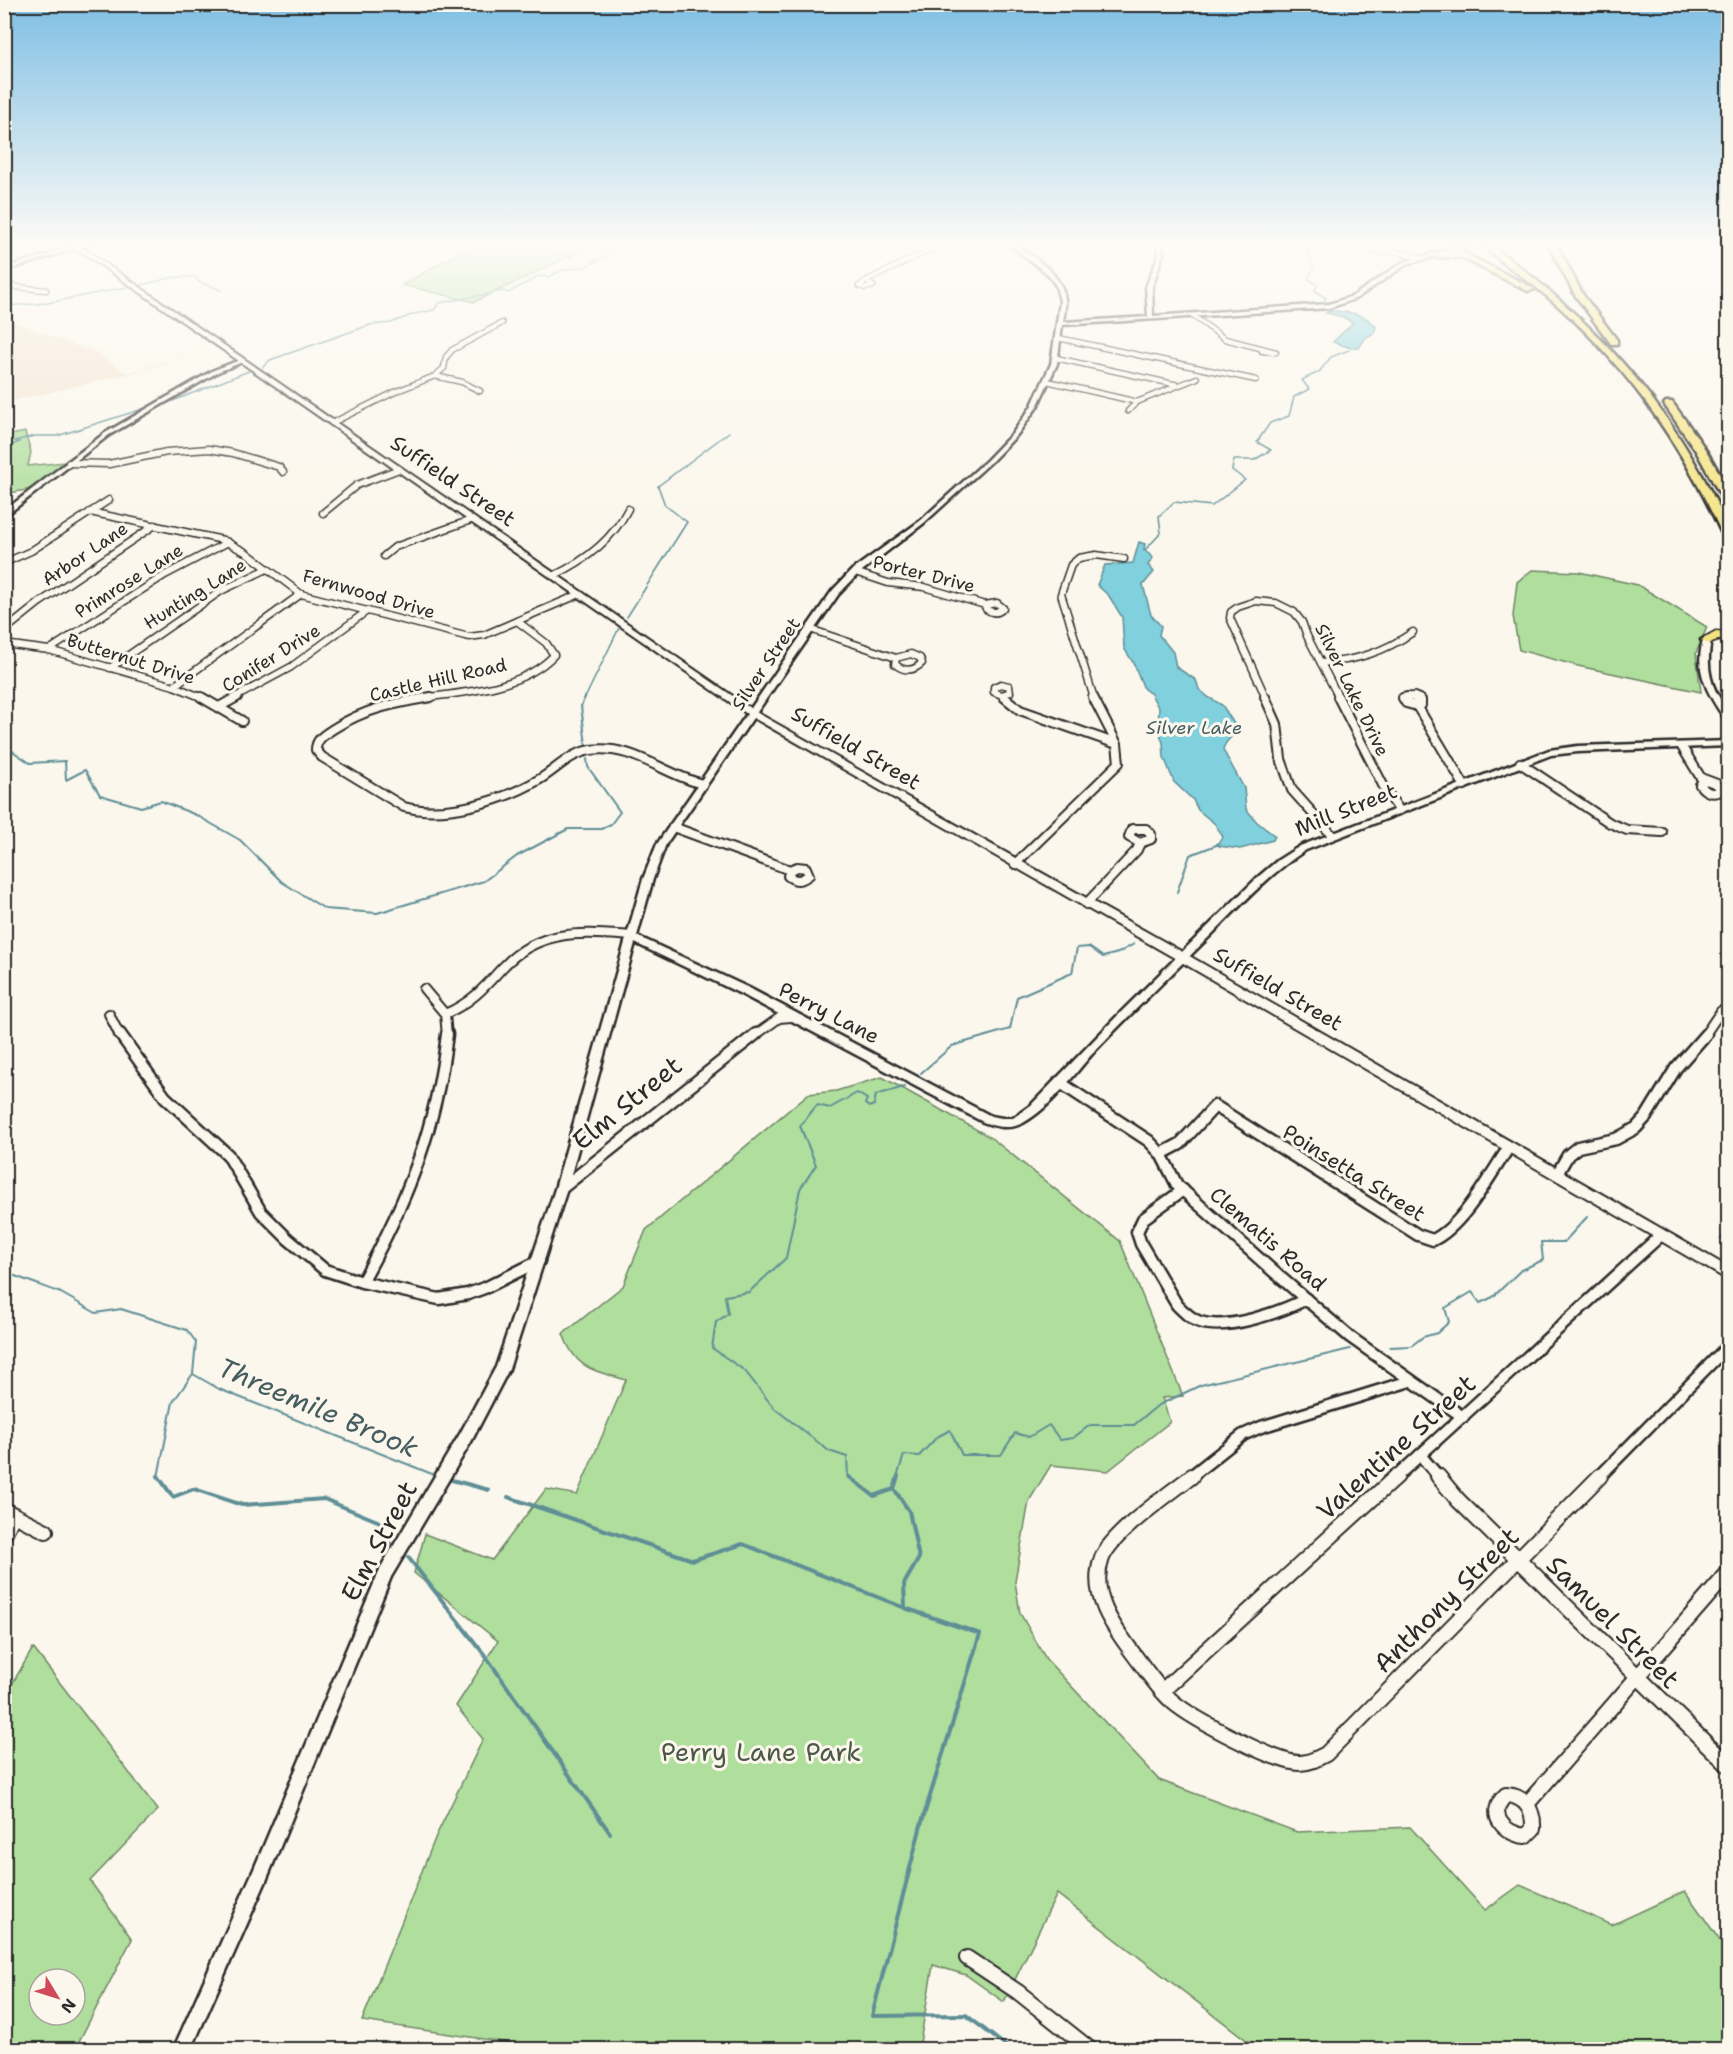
<svg xmlns="http://www.w3.org/2000/svg" width="1733" height="2054" font-family="'Shantell Sans',sans-serif">
<style>
.built{fill:#f4e4d2}
.green{fill:#afde9d;stroke:#6d8464;stroke-width:1.5;fill-rule:evenodd}
.water{fill:#81d0de;stroke:#5f8e96;stroke-width:1.5}
.lines{fill:none;stroke-linecap:round;stroke-linejoin:round}
.stream-far2{stroke:#5f8e96;stroke-width:1.5}
.stream-far1{stroke:#5f8e96;stroke-width:2}
.stream{stroke:#5f8e96;stroke-width:4}
.minor-far4-casing{stroke:#2b2b2b;stroke-width:7}
.minor-far3-casing{stroke:#2b2b2b;stroke-width:9}
.minor-far2-casing{stroke:#2b2b2b;stroke-width:12}
.minor-far1-casing{stroke:#2b2b2b;stroke-width:15}
.minor-casing{stroke:#2b2b2b;stroke-width:18}
.tertiary-casing{stroke:#2b2b2b;stroke-width:5}
.secondary-casing{stroke:#2b2b2b;stroke-width:4}
.motorway-casing{stroke:#2b2b2b;stroke-width:5}
.minor-far4{stroke:#fbf7ec;stroke-width:4.5}
.minor-far3{stroke:#fbf7ec;stroke-width:6}
.minor-far2{stroke:#fbf7ec;stroke-width:8}
.minor-far1{stroke:#fbf7ec;stroke-width:10}
.minor{stroke:#fbf7ec;stroke-width:14}
.tertiary{fill:#fbf7ec;fill-rule:evenodd}
.secondary{fill:#fbf7ec;fill-rule:evenodd}
.motorway{fill:#f4e382;fill-rule:evenodd}
.tertiary-bridge-casing{stroke:#2b2b2b;stroke-width:8;stroke-linecap:butt}
.tertiary-bridge{stroke:#fbf7ec;stroke-width:5}
.labels{text-anchor:middle;stroke-width:6;stroke-linejoin:round;paint-order:stroke}
.far-street-label{font-size:18px;fill:#2b2b2b;stroke:#fbf7ec}
.far-water-label{font-size:18px;font-style:italic;fill:#455d61;stroke:#fbf7ec}
.street-label{font-size:21px;fill:#2b2b2b;stroke:#fbf7ec}
.near-street-label{font-size:26px;fill:#2b2b2b;stroke:#fbf7ec}
.near-park-label{font-size:26px;fill:#4c5848;stroke:#fbf7ec}
.near-water-label{font-size:27px;font-style:italic;fill:#455d61;stroke:#fbf7ec}
</style>
<rect width="100%" height="100%" fill="#fbf7ec"/>
<filter id="ink" filterUnits="userSpaceOnUse"><feTurbulence type="fractalNoise" baseFrequency=".0167" numOctaves="2"/><feDisplacementMap in="SourceGraphic" scale="12" xChannelSelector="R" yChannelSelector="G"/><feConvolveMatrix kernelMatrix="1 2 1 2 8 2 1 2 1" color-interpolation-filters="sRGB"/></filter>
<g filter="url(#ink)">
<polygon class="built" points="4,318 84,349 90,348 126,373 216,347 128,374 5,403"/>
<g class="green">
<polygon points="589,247 474,302 402,285 463,250"/>
<polygon points="25,432 31,452 28,466 65,462 31,489 5,494 5,436"/>
<polygon points="1532,570 1579,572 1638,585 1707,627 1696,653 1701,692 1578,666 1519,650 1513,616 1517,582"/>
<path d="M882 1077 990 1137 1120 1241 1183 1396 1162 1398 1170 1422 1108 1471 1051 1465 1029 1501 1015 1581 1020 1613 1046 1659 1159 1780 1297 1832 1410 1827 1485 1910 1520 1885 1612 1925 1685 1891 1728 1952V2049H1258L1057 1894 1004 2002 966 1975 933 1965 919 2049H947H550L362 2021 436 1836 483 1739 456 1706 498 1641 414 1573 425 1534 492 1560 546 1489 577 1495 626 1380C593 1370 576 1370 563 1334L623 1286 646 1230 808 1094 836 1091Z"/>
<path d="M33 1648 158 1810 90 1881 132 1939 75 2049H5V1696ZM39 1979H75V2015H39Z"/>
</g>
<g class="water">
<path d="M1329 311C1345 311 1366 313 1376 327L1374 333 1365 338 1359 348H1351L1333 342 1353 323 1343 317 1326 313Z"/>
<path d="M1139 542 1145 544 1144 549 1153 558 1148 565 1154 572 1143 585 1151 615 1161 626 1159 635 1173 652 1176 667 1196 680 1199 689 1208 697 1222 705 1236 727C1236 736 1224 740 1223 750L1244 788 1246 809 1257 822 1275 836 1273 840 1240 849 1219 846 1217 844 1223 837 1215 824 1198 810 1193 800 1174 782 1164 757 1163 743 1158 727 1159 709 1151 694 1144 689 1134 664 1124 648 1122 617 1109 596 1097 585 1105 565 1133 563Z"/>
</g>
<g class="lines">
<g class="stream-far2">
<polyline points="1309,252 1310,242"/>
<polyline points="1309,254 1314,268 1309,277"/>
<polyline points="1308,278 1317,285 1315,291 1326,298 1323,305"/>
<polyline points="141,285 175,277 195,277 199,282 221,290"/>
<polyline points="4,306 48,303 127,287"/>
<polyline points="263,367 270,360 370,325 391,323 414,314 434,310 439,303 503,291 508,293 539,276 549,277 560,271 586,266 598,261 593,260 606,257 604,253 619,249 624,243"/>
<polyline points="160,406 249,371"/>
<polyline points="4,441 12,445 20,442 14,441 35,436 57,436 149,407"/>
<polyline points="1144,551 1161,533 1159,516 1174,502 1212,506 1245,480 1232,470 1234,460 1254,460 1271,450 1257,442 1270,423 1289,416 1294,397 1309,389 1302,380 1319,372 1331,357 1349,350"/>
<polyline points="627,617 687,522 665,505 658,486 729,432"/>
<polyline points="585,698 619,628"/>
</g>
<g class="stream-far1">
<polyline points="585,697 581,706 586,745"/>
<polyline points="4,750 8,748 30,763 65,761 66,780 85,770 100,795 141,807 161,801 196,815 240,840 282,882 325,909 377,913 484,881 517,856 568,829 601,829 611,824 620,812 588,767 587,759"/>
<polyline points="1177,892 1190,855 1219,844"/>
<polyline points="921,1073 952,1046 1010,1029 1017,997 1072,973 1077,948 1089,947 1103,957 1118,953 1134,944"/>
<polyline points="1721,1239 1728,1233"/>
<polyline points="4,1272 61,1293 96,1313 121,1309 187,1330 196,1342 193,1374 219,1389 437,1476"/>
<polyline points="1390,1347 1411,1346 1423,1337 1437,1333 1449,1322 1445,1308 1472,1292 1480,1303 1493,1297 1521,1270 1543,1260 1541,1242 1564,1242 1587,1217"/>
<polyline points="158,1477 173,1402 192,1375"/>
<polyline points="848,1477 847,1457 829,1451 774,1408 745,1371 712,1348 716,1322 728,1314 725,1296 749,1292 786,1258 800,1189 816,1165 800,1126 817,1105 830,1108 857,1093 867,1099 865,1104 869,1107 874,1105 876,1095 904,1087"/>
<polyline points="897,1477 904,1455 919,1456 937,1437 950,1430 962,1455 1001,1455 1015,1433 1029,1437 1049,1425 1060,1440 1073,1438 1090,1425 1134,1425 1157,1406 1201,1385 1350,1349"/>
</g>
<g class="stream">
<polyline points="158,1476 173,1497 194,1489 242,1505 324,1499 380,1522 390,1544"/>
<polyline points="848,1476 874,1496 894,1489"/>
<polyline points="448,1479 489,1490"/>
<polyline points="508,1497 693,1560 743,1544 905,1608 904,1584 919,1558 909,1511 894,1489 898,1476"/>
<polyline points="408,1557 487,1658 610,1833"/>
<polyline points="905,1608 980,1634 921,1825 872,2016 966,2015 1011,2050"/>
</g>
<defs>
<g id="minor-far4">
<polyline points="1635,242 1647,244 1645,242"/>
<polygon points="1373,248 1389,250 1386,253 1371,250"/>
<polyline points="1389,250 1421,258"/>
<polygon points="866,281 873,286 866,288 859,286"/>
<polyline points="866,281 946,242"/>
<polyline points="4,282 16,287 46,290"/>
<polyline points="1193,316 1225,339 1276,352 1262,351 1264,349"/>
<polyline points="1058,338 1256,380"/>
<polyline points="1056,358 1178,385"/>
<polyline points="435,376 462,382 480,391"/>
<polyline points="1047,381 1137,402 1197,378"/>
<polyline points="1128,411 1137,402"/>
<polyline points="332,423 397,391 435,376 444,368 446,357 452,350 502,323"/>
</g>
<g id="minor-far3">
<polyline points="69,463 109,464 167,452 209,449 233,453 279,467 283,472"/>
<polyline points="90,512 223,540 247,553 301,594 469,637 484,635 580,594"/>
<polyline points="323,513 357,485 399,469"/>
<polyline points="384,556 395,547 471,520"/>
<polyline points="4,563 31,551 109,500"/>
<polyline points="855,572 888,583 924,587 985,605"/>
<path d="M553 576C585 561 612 541 628 509"/>
<path d="M997 603 1003 608C998 614 992 613 986 609L985 605Z"/>
<polyline points="810,629 896,658"/>
<polyline points="4,631 39,603 155,525"/>
<polyline points="4,644 49,650 174,686 203,698"/>
<polyline points="49,650 165,575 228,542"/>
<path d="M911 654 920 658 922 663C914 671 904 672 895 664L896 658Z"/>
<path d="M1321 663C1356 661 1384 652 1413 632"/>
<polyline points="110,668 221,591 267,569"/>
<polygon points="1001,684 1009,686 1010,692 1002,695 994,692 994,687"/>
<polyline points="174,686 301,594"/>
<polyline points="1002,695 1005,698"/>
<polyline points="234,698 291,667 367,611"/>
<path d="M422 698C466 692 522 689 554 655L546 643 517 621"/>
<polyline points="1094,698 1061,594 1071,565 1079,558 1096,555 1124,559"/>
<polyline points="1266,698 1230,618 1231,612 1238,607 1256,601 1276,603 1294,612 1302,622 1307,636 1339,698"/>
<polyline points="1403,698 1412,696 1418,698"/>
</g>
<g id="minor-far2">
<polyline points="201,697 242,721"/>
<path d="M431 697C395 703 364 709 333 729 324 735 316 739 316 750L322 757 404 807C446 818 503 801 540 779 557 769 570 753 591 750 633 744 664 775 703 784"/>
<polyline points="1004,697 1020,710 1117,744"/>
<polyline points="1265,697 1277,724 1281,759 1292,790 1332,835"/>
<polyline points="1338,697 1385,789 1399,810"/>
<polyline points="1408,697 1403,698 1406,703 1417,706"/>
<polyline points="1414,697 1421,700 1421,705 1417,706"/>
<polyline points="1417,706 1464,785"/>
<polyline points="219,707 237,697"/>
<path d="M1682 747 1701 778 1717 784 1721 791C1713 795 1705 792 1700 785L1704 781"/>
<polyline points="1520,763 1610,823 1627,830 1662,832"/>
<polyline points="673,827 790,870"/>
<polygon points="1132,829 1146,829 1151,834 1151,839 1140,843 1129,837"/>
<polyline points="1015,864 1119,763 1117,744 1093,697"/>
<path d="M797 867 806 868 809 875C801 881 796 882 788 876L790 870Z"/>
<polyline points="1086,904 1137,850 1140,843"/>
<polyline points="424,989 445,1014 447,1036"/>
<polyline points="109,1014 120,1036"/>
<path d="M445 1014C471 1003 484 988 502 968 540 927 583 933 633 936"/>
<polyline points="754,1036 779,1018 791,1017"/>
<polyline points="1704,1036 1721,1011 1728,1015"/>
</g>
<g id="minor-far1">
<polyline points="120,1034 165,1097 228,1155 261,1212 288,1239 325,1270 362,1282 439,1299 468,1294 487,1287 539,1261"/>
<polyline points="1059,1082 1149,1141 1161,1154 1177,1185 1273,1271 1350,1337 1463,1417"/>
<path d="M1161 1154 1180 1144 1215 1106 1418 1235 1433 1240C1463 1226 1490 1175 1509 1147"/>
<polyline points="1557,1174 1568,1155 1578,1147 1616,1139 1636,1128 1646,1117 1676,1068 1706,1034"/>
<polyline points="561,1189 756,1034"/>
<path d="M1183 1190 1143 1219 1137 1232 1141 1244 1177 1305C1184 1312 1191 1319 1200 1322 1227 1331 1281 1312 1306 1299"/>
<path d="M362 1282C408 1199 436 1129 447 1034"/>
<polyline points="1420,1455 1439,1477"/>
<polyline points="1190,1477 1243,1435 1261,1427 1410,1381"/>
<polyline points="1396,1477 1661,1235"/>
<polyline points="1599,1477 1728,1346"/>
</g>
<g id="minor">
<path d="M1192 1476C1169 1494 1112 1533 1102 1558 1087 1598 1119 1634 1141 1664 1151 1677 1161 1692 1173 1702 1193 1719 1276 1763 1300 1763 1310 1763 1318 1758 1326 1754L1600 1476"/>
<polyline points="1438,1476 1458,1500 1728,1765"/>
<polyline points="4,1510 46,1531"/>
<polyline points="4,1534 13,1516"/>
<polyline points="1162,1691 1397,1476"/>
<path d="M1506 1795C1526 1796 1534 1811 1533 1829L1526 1836C1503 1834 1486 1813 1506 1795Z"/>
<polyline points="1527,1804 1728,1573"/>
<polyline points="967,1958 1018,1992 1091,2050"/>
</g>
<g id="tertiary">
<polygon points="89,242 97,242 4,271 4,268"/>
<path d="M1006 242H1012C1032 257 1061 271 1065 299 1066 306 1064 315 1063 322L1148 317 1146 287 1159 254 1157 242H1161L1163 254 1152 287 1153 316 1329 304 1353 296 1403 262 1473 244 1475 245 1407 264 1357 298 1330 308 1062 325 1057 364 1037 407 1017 435 991 462 924 523 858 574 838 595 666 844 653 879 637 936 749 988 991 1116 1002 1118H1013L1031 1105 1119 1014 1258 877 1278 860 1300 846 1549 750 1578 746 1728 741V746L1578 752 1551 755 1306 850C1270 873 1241 905 1211 935 1172 974 1132 1012 1094 1052 1072 1076 1052 1107 1023 1123 1009 1130 996 1127 983 1122L741 994 635 943 567 1189 509 1369 471 1442 391 1577 266 1881 191 2050H173L254 1869 381 1567 461 1432 496 1367 555 1189 643 879 657 844 832 591 852 570 920 521 987 460 1013 433 1031 407 1051 364 1060 301 1056 286 1048 274Z"/>
<polygon points="240,360 245,361 218,372 109,435 4,517 4,511 105,433 214,370"/>
<path d="M1704 638 1711 640C1707 661 1708 679 1719 697 1723 705 1728 710 1728 719H1725C1708 695 1693 668 1704 638Z"/>
</g>
<polygon id="secondary" points="64,242 71,242 86,250 756,712 1186,954 1728,1267 1728,1280 1178,960 750,716 82,252"/>
<g id="motorway">
<path d="M1479 242H1487C1596 322 1671 403 1728 526V539L1723 536C1682 446 1631 371 1557 305 1532 282 1503 265 1479 242Z"/>
<polygon points="1547,242 1555,242 1583,295 1617,340 1617,344 1611,344 1575,295"/>
<polygon points="1448,248 1454,248 1535,289 1528,291 1462,258 1432,257 1428,255 1432,253 1452,253 1448,252"/>
<path d="M1666 402H1672C1689 426 1728 475 1728 503L1723 500 1696 451 1664 404Z"/>
<polygon points="1716,632 1728,633 1728,639 1718,640 1707,644 1701,640"/>
</g>
</defs>
<use href="#minor-far4" class="minor-far4-casing"/>
<use href="#minor-far3" class="minor-far3-casing"/>
<use href="#minor-far2" class="minor-far2-casing"/>
<use href="#minor-far1" class="minor-far1-casing"/>
<use href="#minor" class="minor-casing"/>
<use href="#tertiary" class="tertiary-casing"/>
<use href="#secondary" class="secondary-casing"/>
<use href="#motorway" class="motorway-casing"/>
<use href="#minor-far4" class="minor-far4"/>
<use href="#minor-far3" class="minor-far3"/>
<use href="#minor-far2" class="minor-far2"/>
<use href="#minor-far1" class="minor-far1"/>
<use href="#minor" class="minor"/>
<use href="#tertiary" class="tertiary"/>
<use href="#secondary" class="secondary"/>
<use href="#motorway" class="motorway"/>
<defs>
<polyline id="tertiary-bridge" points="1473,245 1489,242"/>
</defs>
<use href="#tertiary-bridge" class="tertiary-bridge-casing"/>
<use href="#tertiary-bridge" class="tertiary-bridge"/>
</g>
</g>
<linearGradient id="sky" x2="0" y2="1"><stop stop-color="#7fbfe4"/><stop offset="0.46" stop-color="#fdfbf6"/><stop offset="1" stop-color="#fdfbf6" stop-opacity="0"/></linearGradient>
<rect width="1733" height="530" fill="url(#sky)"/>
<g class="labels">
<g class="far-street-label">
<text transform="translate(85 554) rotate(-34)" y="6">Arbor Lane</text>
<text transform="translate(924 574) rotate(14)" y="6">Porter Drive</text>
<text transform="translate(129 581) rotate(-32)" y="6">Primrose Lane</text>
<text transform="translate(195 594) rotate(-32)" y="6">Hunting Lane</text>
<text transform="translate(369 594) rotate(16)" y="6">Fernwood Drive</text>
<text transform="translate(271 658) rotate(-32)" y="6">Conifer Drive</text>
<text transform="translate(131 659) rotate(17)" y="6">Butternut Drive</text>
<text transform="translate(766 664) rotate(-56)" y="6">Silver Street</text>
<text transform="translate(438 680) rotate(-13)" y="6">Castle Hill Road</text>
<text transform="translate(1352 690) rotate(64)" y="6">Silver Lake Drive</text>
</g>
<g class="far-water-label">
<text x="1194" y="734">Silver Lake</text>
</g>
<g class="street-label">
<text transform="translate(453 481) rotate(34)" y="7">Suffield Street</text>
<text transform="translate(856 748) rotate(30)" y="7">Suffield Street</text>
<text transform="translate(1346 810) rotate(-22)" y="7">Mill Street</text>
<text transform="translate(1278 989) rotate(30)" y="7">Suffield Street</text>
<text transform="translate(829 1013) rotate(27)" y="7">Perry Lane</text>
<text transform="translate(1354 1173) rotate(32)" y="7">Poinsetta Street</text>
<text transform="translate(1268 1239) rotate(41)" y="7">Clematis Road</text>
</g>
<g class="near-street-label">
<text transform="translate(627 1103) rotate(-39)" y="9">Elm Street</text>
<text transform="translate(1396 1447) rotate(-42)" y="9">Valentine Street</text>
<text transform="translate(379 1541) rotate(-62)" y="9">Elm Street</text>
<text transform="translate(1446 1600) rotate(-45)" y="9">Anthony Street</text>
<text transform="translate(1613 1622) rotate(45)" y="9">Samuel Street</text>
</g>
<g class="near-park-label">
<text x="761" y="1761">Perry Lane Park</text>
</g>
<g class="near-water-label">
<text transform="translate(318 1408) rotate(23)" y="9">Threemile Brook</text>
</g>
</g>
<rect width="1733" height="2054" fill="none" stroke="#fbf7ec" stroke-width="24"/>
<rect x="12" y="12" width="1709" height="2030" fill="none" stroke="#2b2b2b" stroke-width="2" filter="url(#ink)"/>
<g transform="translate(57 1997) rotate(128)"><circle r="28" fill="#fbf7ec" stroke="#a8a59f" stroke-width="1.5"/>
<path d="M0-4.5L10 22L0 15L-10 22Z" fill="#d1495b"/>
<text y="-9" font-size="16" font-weight="bold" text-anchor="middle" fill="#2b2b2b">N</text>
</g>
</svg>
